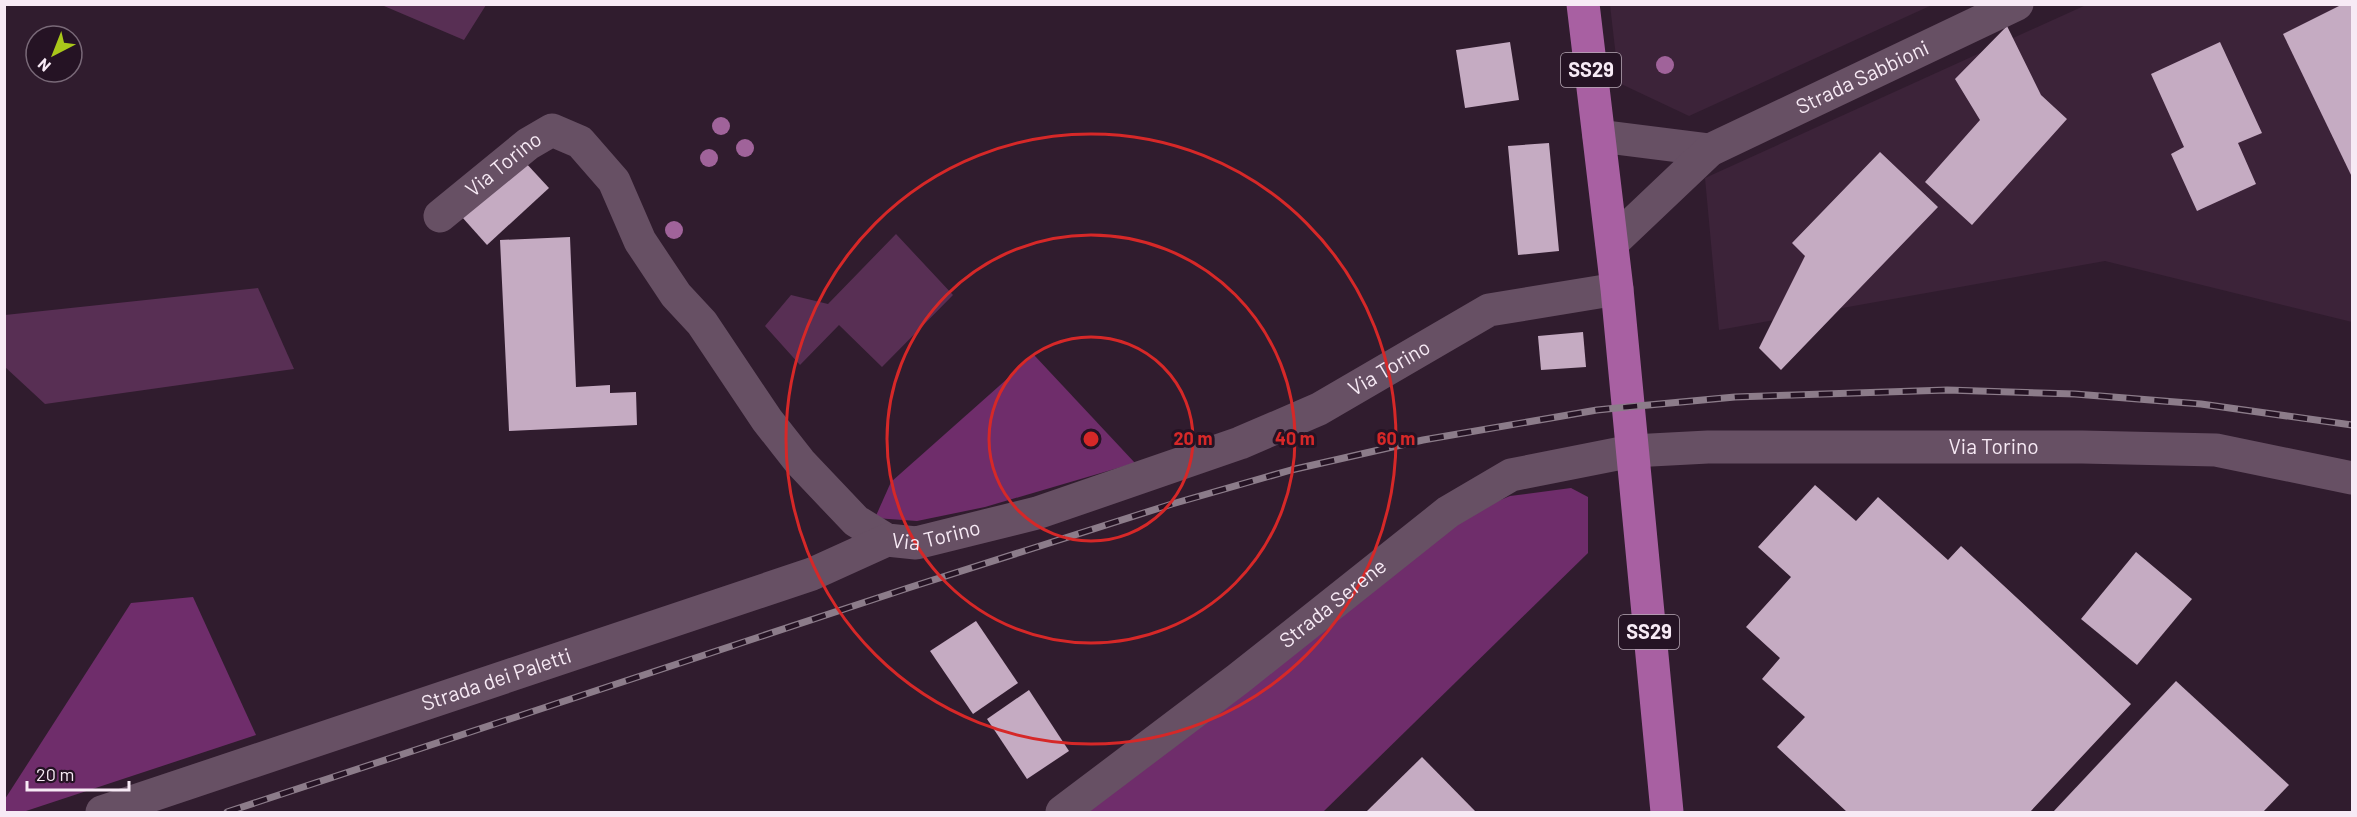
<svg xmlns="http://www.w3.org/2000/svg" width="2357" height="817" font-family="Barlow,sans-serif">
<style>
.built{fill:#3c2339}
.green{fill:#582f54}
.forest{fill:#6f2d6b}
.building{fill:#c5abc2}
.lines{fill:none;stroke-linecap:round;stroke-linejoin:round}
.minor{stroke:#675064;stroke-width:33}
.major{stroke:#a860a2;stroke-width:33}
.rail-casing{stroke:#8c7c8a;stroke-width:7}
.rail{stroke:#251324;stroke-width:4.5;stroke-dasharray:14;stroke-linecap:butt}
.tree{fill:#a0639a}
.ring{fill:none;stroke:#d62828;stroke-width:3}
.labels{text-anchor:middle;stroke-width:6;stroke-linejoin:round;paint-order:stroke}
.shield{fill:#251324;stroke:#b8aab6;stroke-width:1.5}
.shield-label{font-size:20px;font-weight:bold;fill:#f7eaf5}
.street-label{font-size:21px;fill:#f7eaf5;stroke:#251324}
.centre{fill:#d62828;stroke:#251324;stroke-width:3}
.ring-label{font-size:18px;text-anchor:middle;font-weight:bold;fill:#d62828;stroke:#251324;stroke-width:6;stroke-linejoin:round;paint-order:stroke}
</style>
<rect width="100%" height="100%" fill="#301c2e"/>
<g class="built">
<polygon points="1610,5 1610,4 1932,5 1689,116 1619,83"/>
<polygon points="2086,5 2352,5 2352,322 2105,261 1719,330 1705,178"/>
</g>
<g class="green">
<polygon points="387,5 387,4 486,5 464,40 384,6"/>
<polygon points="896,234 953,295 882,367 839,325 800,365 765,326 791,295 828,304"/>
<polygon points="258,288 294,369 45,404 5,367 5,315"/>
</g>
<g class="forest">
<polygon points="1034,355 1135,463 985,507 917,521 875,518 891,482"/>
<polygon points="1571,488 1588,497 1588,553 1323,812 1082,812 1452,520 1510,496"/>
<polygon points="193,597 256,735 23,812 5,812 5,799 131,603"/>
</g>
<g class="building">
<polygon points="2343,4 2352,4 2352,177 2283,34"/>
<polygon points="2007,26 2041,95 2067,119 1972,225 1925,182 1980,120 1955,79"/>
<polygon points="1510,42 1519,100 1465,108 1456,50"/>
<polygon points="2220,42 2262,133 2238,143 2256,184 2197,211 2171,154 2184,147 2151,74"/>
<polygon points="1549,143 1559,251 1518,255 1508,146"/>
<polygon points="1880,152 1938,207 1781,370 1759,348 1805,256 1792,243"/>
<polygon points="524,161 549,188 487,245 462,217"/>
<polygon points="570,237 576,387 610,385 610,393 636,392 637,425 509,431 500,240"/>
<polygon points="1583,332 1586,367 1541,370 1538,336"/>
<polygon points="1815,485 1856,521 1878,497 1948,560 1961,546 2131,704 2030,812 1847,812 1777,747 1805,717 1762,679 1780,658 1746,627 1791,577 1758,547"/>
<polygon points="2136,552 2192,599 2137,665 2081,619"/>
<polygon points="976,621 1018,683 973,714 930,651"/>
<polygon points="2176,681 2289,785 2263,812 2053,812"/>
<polygon points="1029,690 1069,751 1027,779 987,719"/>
<polygon points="1422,757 1476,812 1366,812"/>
</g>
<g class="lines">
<g class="minor">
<polyline points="1599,136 1710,150"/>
<path id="s1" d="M440 216 528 144 552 130 580 142 614 181 640 241 676 295 702 323 767 420 800 462 856 521 887 540 916 543 1037 513 1240 443 1319 409 1489 310 1617 289"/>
<path id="s2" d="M1612 243 1710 150 2017 4"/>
<path id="s3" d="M102 812 812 574 887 540"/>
<path id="s4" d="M1062 812 1238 679 1448 512 1511 475 1632 451 1708 447H2082L2216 450 2352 478"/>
</g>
<polyline class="major" points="1583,4 1617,289 1667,812"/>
<defs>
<polyline id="rail" points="227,812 908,588 1172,504 1291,470 1423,440 1597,410 1627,407 1735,397 1947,390 2075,394 2201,404 2352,425"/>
</defs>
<use href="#rail" class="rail-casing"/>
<use href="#rail" class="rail"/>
</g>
<g class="tree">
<circle cx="1665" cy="65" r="9"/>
<circle cx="721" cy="126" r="9"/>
<circle cx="745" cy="148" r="9"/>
<circle cx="709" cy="158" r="9"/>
<circle cx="674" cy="230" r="9"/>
</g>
<g class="ring">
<circle cx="1091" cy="439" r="102"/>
<circle cx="1091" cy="439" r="204"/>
<circle cx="1091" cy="439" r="305"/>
</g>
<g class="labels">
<g class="shield">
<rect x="1561" y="53" width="60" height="34" rx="4.5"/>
<rect x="1619" y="615" width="60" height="34" rx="4.5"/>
</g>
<g class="shield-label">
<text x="1591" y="77">SS29</text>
<text x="1649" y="639">SS29</text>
</g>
<g class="street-label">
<text dy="7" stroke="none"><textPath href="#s2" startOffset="304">Strada Sabbioni</textPath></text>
<text dy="7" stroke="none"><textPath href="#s1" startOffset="82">Via Torino</textPath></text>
<text dy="7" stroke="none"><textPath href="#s1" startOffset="1216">Via Torino</textPath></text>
<text dy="7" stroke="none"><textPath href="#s4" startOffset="1047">Via Torino</textPath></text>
<text dy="7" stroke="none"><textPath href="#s1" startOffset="730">Via Torino</textPath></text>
<text dy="7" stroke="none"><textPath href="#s4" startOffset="342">Strada Serene</textPath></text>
<text dy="7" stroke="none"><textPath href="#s3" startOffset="416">Strada dei Paletti</textPath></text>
</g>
</g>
<circle cx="1091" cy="439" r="9" class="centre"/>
<g class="ring-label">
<text x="1193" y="445">20 m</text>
<text x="1295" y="445">40 m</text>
<text x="1396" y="445">60 m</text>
</g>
<rect width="2357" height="817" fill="none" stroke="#f7eaf5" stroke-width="12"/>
<g transform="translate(54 54) rotate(222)"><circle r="28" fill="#251324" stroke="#796978" stroke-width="1.5"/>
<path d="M0-4.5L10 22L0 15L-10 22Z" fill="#a9c71a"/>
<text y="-9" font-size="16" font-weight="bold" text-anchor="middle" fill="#f7eaf5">N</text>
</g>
<path d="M27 781v9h102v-9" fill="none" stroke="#f7eaf5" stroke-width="3"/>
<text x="36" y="781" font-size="18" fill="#f7eaf5" stroke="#251324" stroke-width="4.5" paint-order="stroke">20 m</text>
</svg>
